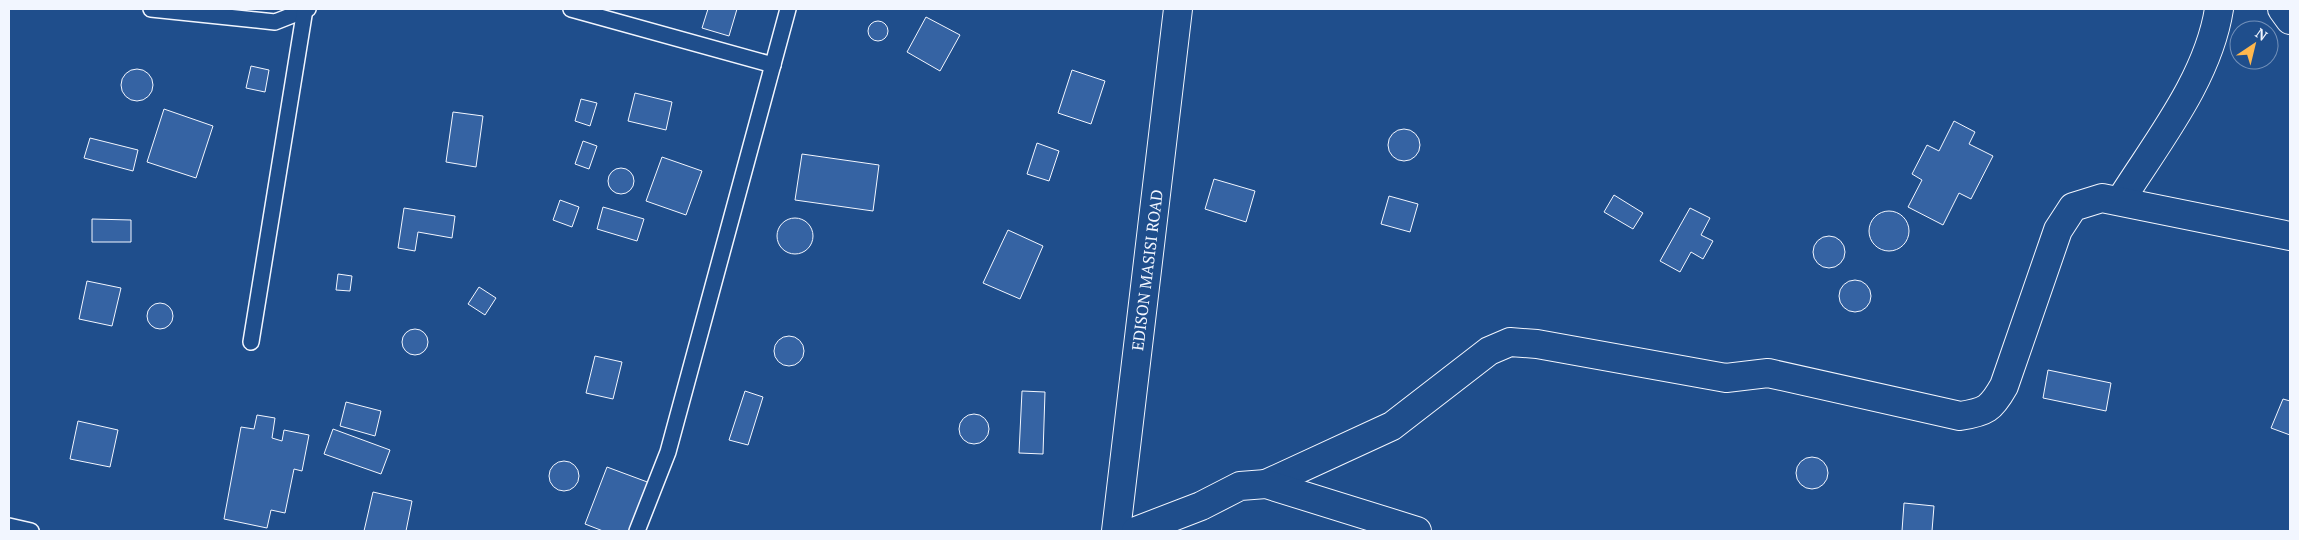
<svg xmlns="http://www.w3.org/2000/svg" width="2299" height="540" font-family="'PT Serif',serif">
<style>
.building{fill:#3563a3;stroke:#f2f6ff}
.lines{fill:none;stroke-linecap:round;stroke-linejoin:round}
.lane-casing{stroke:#f2f6ff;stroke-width:18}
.street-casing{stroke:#f2f6ff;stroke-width:30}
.lane{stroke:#1f4e8c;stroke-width:15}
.street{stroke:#1f4e8c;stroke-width:28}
.labels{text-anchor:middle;stroke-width:4;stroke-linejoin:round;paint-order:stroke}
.street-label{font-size:16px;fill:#f2f6ff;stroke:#1f4e8c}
</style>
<rect width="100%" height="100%" fill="#1f4e8c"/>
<g class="building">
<polygon points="708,9 737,9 729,36 702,28"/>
<polygon points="926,17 960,35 940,71 907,52"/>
<circle cx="878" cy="31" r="10"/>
<polygon points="251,66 269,70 265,92 246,88"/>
<circle cx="137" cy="85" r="16"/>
<polygon points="1072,70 1105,81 1091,124 1058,113"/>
<polygon points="635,93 672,102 666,130 628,121"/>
<polygon points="581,99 597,103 590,126 575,121"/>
<polygon points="164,109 213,126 196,178 147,162"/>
<polygon points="453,112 483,116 476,167 446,162"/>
<polygon points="1954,121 1975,132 1969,144 1993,156 1971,199 1959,193 1943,225 1908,207 1922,180 1912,174 1927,145 1939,151"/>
<circle cx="1404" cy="145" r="16"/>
<polygon points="90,138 138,150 133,171 84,158"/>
<polygon points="583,141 597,146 589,169 575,164"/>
<polygon points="1037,143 1059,151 1049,181 1027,174"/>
<polygon points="802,154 879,165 873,211 795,200"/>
<polygon points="662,157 702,171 686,215 646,201"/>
<circle cx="621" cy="181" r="13"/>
<polygon points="1214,179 1255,191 1246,222 1205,209"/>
<polygon points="1614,195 1643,213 1633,229 1604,212"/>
<polygon points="1389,196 1418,204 1410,232 1381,224"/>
<polygon points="560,200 579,207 572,227 553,220"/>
<polygon points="603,207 644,219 637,241 597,229"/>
<polygon points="404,208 455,216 452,238 418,232 415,251 398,248"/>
<polygon points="1690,208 1710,218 1701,235 1713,241 1703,259 1691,252 1680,272 1660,261"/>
<circle cx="1889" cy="231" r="20"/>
<circle cx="795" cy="236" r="18"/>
<polygon points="92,219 131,220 131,242 92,242"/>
<polygon points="1008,230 1043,246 1020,299 983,283"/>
<circle cx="1829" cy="252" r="16"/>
<polygon points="338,274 352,276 350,291 336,290"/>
<circle cx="1855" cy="296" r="16"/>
<polygon points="87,281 121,288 112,326 79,319"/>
<polygon points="479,287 496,298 485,315 468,304"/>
<circle cx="160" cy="316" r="13"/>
<circle cx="415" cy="342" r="13"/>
<circle cx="789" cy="351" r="15"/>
<polygon points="595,356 622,362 613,399 586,393"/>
<polygon points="2048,370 2111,383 2106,411 2043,398"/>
<polygon points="745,391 763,397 748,445 729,440"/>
<polygon points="1022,391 1045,392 1043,454 1019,453"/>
<polygon points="2283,399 2290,401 2290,435 2271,428"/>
<polygon points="346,402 381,411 375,436 340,426"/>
<circle cx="974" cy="429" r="15"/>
<polygon points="257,415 275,418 272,438 282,441 284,430 309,435 302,471 294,469 285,513 271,510 267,528 224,519 241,427 254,429"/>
<polygon points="78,421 118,430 110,467 70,459"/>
<polygon points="333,429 390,450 381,474 324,454"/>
<circle cx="1812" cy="473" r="16"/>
<circle cx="564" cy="476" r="15"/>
<polygon points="607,467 650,483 632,531 603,531 585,524"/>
<polygon points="373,492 412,501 406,531 364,531"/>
<polygon points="1904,503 1934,506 1932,531 1902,531"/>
</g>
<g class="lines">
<defs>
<g id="lane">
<polyline points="151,9 275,22 308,9"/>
<polyline points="571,9 773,65"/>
<polyline points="251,342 305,9"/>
<polyline points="9,526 31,531"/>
<polyline points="637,531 668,452 788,9"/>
</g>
<g id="street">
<polyline points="2282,9 2290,20"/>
<path d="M2120 201C2157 142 2208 79 2219 9"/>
<path d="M1266 484 1392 426 1489 351 1510 342 1537 344 1726 378 1768 373 1960 416C1986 412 1991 409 2004 386L2058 230 2073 207 2102 198 2290 236"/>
<polyline points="1116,531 1178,9"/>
<polyline points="1136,531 1201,506 1240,486 1266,484 1417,531"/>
</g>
</defs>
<use href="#lane" class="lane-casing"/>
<use href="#street" class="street-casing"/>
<use href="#lane" class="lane"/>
<use href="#street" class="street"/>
</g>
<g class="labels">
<g class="street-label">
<text transform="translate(1147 270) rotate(-83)" y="6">EDISON MASISI ROAD</text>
</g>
</g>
<rect width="2299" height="540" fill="none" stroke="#f2f6ff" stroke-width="20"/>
<g transform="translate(2254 45) rotate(35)"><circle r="24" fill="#1f4e8c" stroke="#7391ba"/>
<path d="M0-4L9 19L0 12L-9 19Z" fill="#ffb74d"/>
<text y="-8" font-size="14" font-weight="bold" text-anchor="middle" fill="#f2f6ff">N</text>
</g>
</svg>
